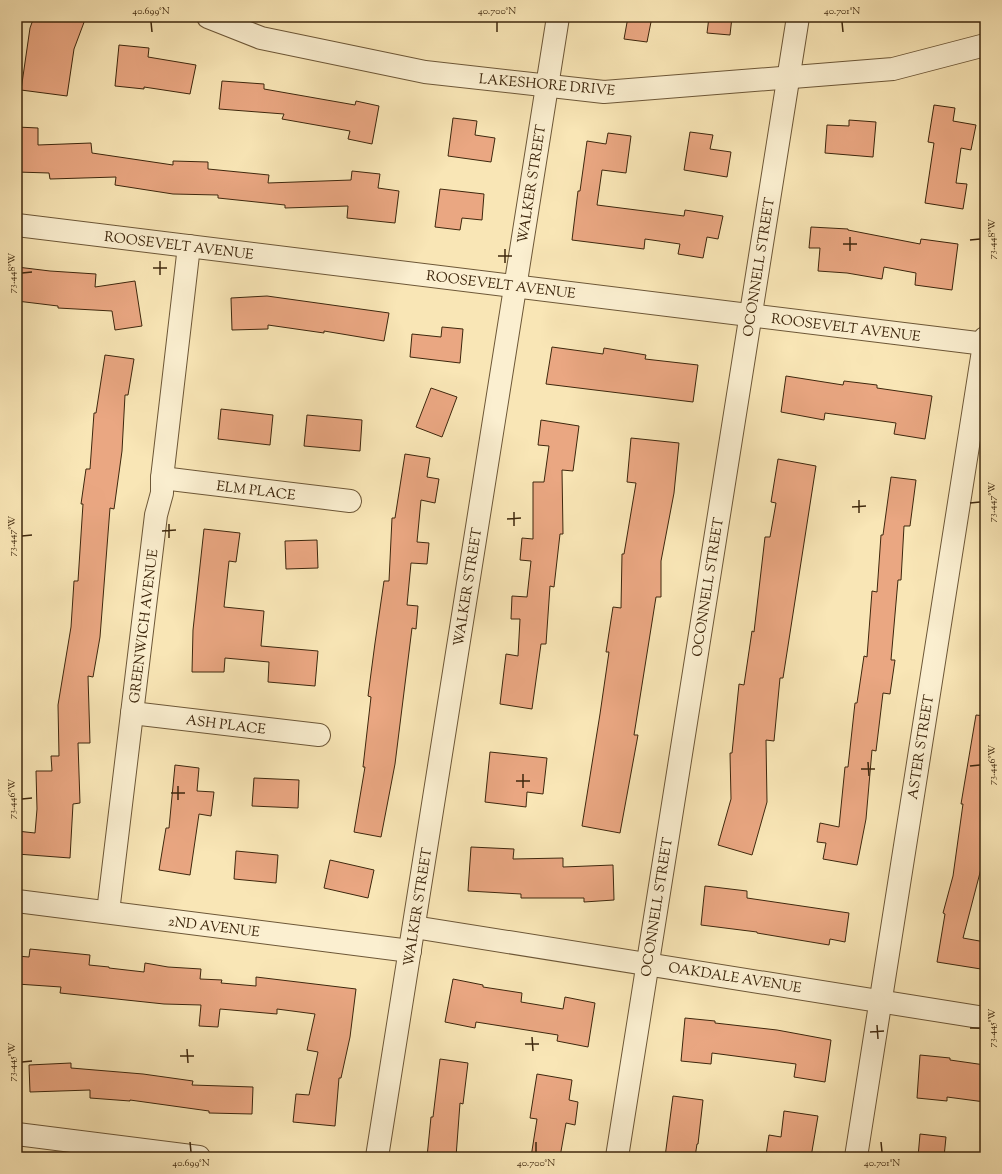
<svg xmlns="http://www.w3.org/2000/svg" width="1002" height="1174" font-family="'Sorts Mill Goudy',serif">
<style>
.building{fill:#eaa782;stroke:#3e270d}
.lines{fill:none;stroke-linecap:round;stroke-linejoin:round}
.minor-casing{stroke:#6d5737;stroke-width:24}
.tertiary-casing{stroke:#6d5737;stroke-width:24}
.minor{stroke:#fbefd0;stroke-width:22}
.tertiary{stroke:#fbefd0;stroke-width:22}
.ticks{fill:none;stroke:#3e270d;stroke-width:1.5}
.labels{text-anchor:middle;stroke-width:4;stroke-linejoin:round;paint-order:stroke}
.street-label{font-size:14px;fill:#3e270d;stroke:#fbefd0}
.neatline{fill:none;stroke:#3e270d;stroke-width:1.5}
.ticks-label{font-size:10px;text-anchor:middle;fill:#3e270d}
</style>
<rect width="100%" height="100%" fill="#f9e6b6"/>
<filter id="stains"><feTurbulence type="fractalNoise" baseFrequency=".005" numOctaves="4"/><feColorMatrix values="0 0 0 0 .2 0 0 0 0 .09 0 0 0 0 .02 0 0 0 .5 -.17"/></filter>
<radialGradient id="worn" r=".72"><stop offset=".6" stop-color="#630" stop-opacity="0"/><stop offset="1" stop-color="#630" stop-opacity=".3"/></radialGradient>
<g class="building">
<polygon points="34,17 86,17 74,49 67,96 21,90 30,28"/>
<polygon points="628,17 652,17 647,42 624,39"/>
<polygon points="709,17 732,17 730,35 707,33"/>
<polygon points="119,45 149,48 148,57 196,65 190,94 144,87 144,89 115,86"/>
<polygon points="222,81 264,84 264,89 355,105 356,101 379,106 372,144 348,139 350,131 282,119 284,114 219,109"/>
<polygon points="934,105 955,108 953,121 976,125 971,150 961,148 956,183 967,184 963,209 925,203 934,143 928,142"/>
<polygon points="453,118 477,121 475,135 495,138 491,162 448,156"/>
<polygon points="849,120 876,122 873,157 825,153 827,125 849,126"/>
<polygon points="17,127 38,128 38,145 91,143 92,153 173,165 173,161 208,162 208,169 269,175 268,183 351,180 352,171 380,174 378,188 399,191 395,223 347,218 348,206 285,208 285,205 218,198 218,195 173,194 115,185 116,177 50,179 49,173 17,172"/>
<polygon points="690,132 713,135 710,149 731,152 727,177 684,170"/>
<polygon points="608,133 631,136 626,173 602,170 597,205 684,216 685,210 723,216 718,239 707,237 703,258 678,254 680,244 645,239 644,249 572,240 578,191 580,191 587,141 606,144"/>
<polygon points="440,189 484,194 482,220 462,218 460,230 435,227"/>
<polygon points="811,227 848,229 848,230 920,244 921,239 958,244 952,290 915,285 916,273 884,267 882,279 847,273 818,271 820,248 809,248"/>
<polygon points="17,267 50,271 96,274 95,287 135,281 142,326 115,330 112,311 58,308 58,306 17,301"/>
<polygon points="267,296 389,313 384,341 324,331 324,333 268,325 268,329 232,330 231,298"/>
<polygon points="442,327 463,329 460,363 410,357 412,334 441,337"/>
<polygon points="552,347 603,354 604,348 646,355 645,359 698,365 693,402 546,384"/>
<polygon points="105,355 134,359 128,395 125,395 122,451 114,509 110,508 100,637 93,677 88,676 90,743 78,743 80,803 73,804 70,858 17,854 17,831 35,833 37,809 36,771 52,771 51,756 59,756 58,705 71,627 74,581 78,581 83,504 81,504 86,469 90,469 94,413 96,413"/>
<polygon points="786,376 843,385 844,381 877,385 877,388 932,396 925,439 894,434 896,423 825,413 824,420 781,412"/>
<polygon points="431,388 457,397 442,437 416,427"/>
<polygon points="221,409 273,415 270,445 218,439"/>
<polygon points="307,415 362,420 360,451 304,446"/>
<polygon points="541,420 579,426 573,471 562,470 563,534 560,534 554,587 550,586 546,644 541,644 532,709 500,704 506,654 518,656 520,619 511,619 512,596 527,597 531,561 520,560 522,538 533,539 533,482 544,482 549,446 538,445"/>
<polygon points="631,438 679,443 674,493 661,561 661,597 656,597 634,735 638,735 620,833 582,826 600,714 609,652 606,652 613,607 621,608 622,554 624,554 636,483 627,482"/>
<polygon points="405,454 430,458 427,477 439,479 435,503 421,500 417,542 429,543 427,564 411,563 407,605 418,606 416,629 412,628 395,764 381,837 354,832 365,767 363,767 371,697 368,696 375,643 384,581 389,581 392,518 395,518"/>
<polygon points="778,459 816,466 783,678 780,678 774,741 766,740 767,802 752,855 718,845 731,799 730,753 732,753 739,684 744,685 752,631 754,632 765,537 770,537 776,503 771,502"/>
<polygon points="891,477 916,480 910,526 904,526 901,580 898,580 891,660 895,660 890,694 883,693 876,751 872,750 866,819 857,865 823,859 826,843 817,842 820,823 839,827 845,767 848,767 855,703 857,703 864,656 867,657 872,591 877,592 881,535 883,535"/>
<polygon points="204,529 240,533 236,562 229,561 224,607 264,611 261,646 318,651 315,686 268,682 269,662 225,658 224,672 192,672 193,630"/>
<polygon points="317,540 318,568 286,569 285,541"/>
<polygon points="976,715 985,716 985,865 982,865 963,938 985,942 981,969 937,962 945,914 943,913 953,876 963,804 961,804"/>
<polygon points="490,752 547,758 543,794 527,792 526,807 485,802"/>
<polygon points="175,765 199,768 197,791 214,792 211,816 199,814 190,875 159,870 166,828 169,828"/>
<polygon points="254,778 299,780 298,808 252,806"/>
<polygon points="471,847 514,849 513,859 563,858 563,867 613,865 614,900 584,902 584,898 521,898 521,894 468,891"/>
<polygon points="236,851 278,855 276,883 234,879"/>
<polygon points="330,860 374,870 368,898 324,888"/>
<polygon points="705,886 747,891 747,898 849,913 845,942 830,939 829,945 757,933 757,932 701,925"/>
<polygon points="30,949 90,955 89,965 109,967 109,968 144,972 145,963 168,967 201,969 200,979 222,980 221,983 256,986 256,977 356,989 350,1037 341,1078 339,1078 335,1126 293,1122 296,1094 309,1095 318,1052 307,1050 315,1014 277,1009 277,1014 220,1009 218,1027 199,1026 201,1005 164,1004 60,993 61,987 17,984 17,956 29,957"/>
<polygon points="453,979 483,985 483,987 522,993 521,1002 563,1009 565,997 595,1003 588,1047 557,1041 558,1035 476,1022 475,1028 445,1022"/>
<polygon points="685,1018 715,1021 715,1023 777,1030 831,1040 825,1082 794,1077 796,1064 712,1053 711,1064 681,1061"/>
<polygon points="920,1055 950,1058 950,1060 985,1065 985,1102 947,1097 947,1101 917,1098"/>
<polygon points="440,1059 468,1063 463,1104 460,1103 456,1157 427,1157 431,1117 433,1117"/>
<polygon points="71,1063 71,1068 143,1074 193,1081 192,1085 253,1087 252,1114 209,1113 209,1111 130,1100 130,1101 90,1098 90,1090 30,1092 29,1065"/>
<polygon points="537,1074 572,1080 569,1100 578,1102 575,1125 566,1123 560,1157 531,1157 537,1119 530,1118"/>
<polygon points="673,1096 703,1100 698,1144 697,1144 695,1157 665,1157"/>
<polygon points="784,1111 818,1116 811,1157 782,1157 766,1155 769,1135 781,1137"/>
<polygon points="920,1134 946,1137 944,1157 918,1157"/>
</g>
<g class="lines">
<defs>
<g id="minor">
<polyline points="17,225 985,344"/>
<polyline points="162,478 350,501"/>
<polyline points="132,713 319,735"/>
<polyline points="17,901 410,951"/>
<polyline points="108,912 156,515 162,493 162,478 189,246"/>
<polyline points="414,927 985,1018"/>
<polyline points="17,1134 199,1157"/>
<polyline points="377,1157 558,17"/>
<polyline points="617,1157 798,17"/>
<polyline points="856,1157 985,338"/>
</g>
<polyline id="tertiary" points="208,17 261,38 425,72 604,92 893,69 985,45"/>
</defs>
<use href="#minor" class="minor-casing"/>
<use href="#tertiary" class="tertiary-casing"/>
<use href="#minor" class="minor"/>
<use href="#tertiary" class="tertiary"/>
</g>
<path class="ticks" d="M151 22 152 32M497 22V32M842 22 843 32M850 237V251M970 240 980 239M843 244H857M505 249V263M498 256H512M160 261V275M153 268H167M22 273 32 272M859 500V513M970 503 980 502M852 507 866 506M514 512V526M507 519 521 518M169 524V538M162 531 176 530M22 536 32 535M868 762 869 776M970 766 980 765M861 769H875M523 774V788M516 781H530M178 786V800M171 793H185M22 799 32 798M877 1025 878 1039M970 1028H980M870 1032 884 1031M532 1037 533 1051M525 1044H539M187 1049 188 1063M180 1056H194M22 1062 32 1061M190 1142 191 1152M536 1142V1152M881 1142 882 1152"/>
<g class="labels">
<g class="street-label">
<text transform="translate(547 84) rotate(5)" y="5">LAKESHORE DRIVE</text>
<text transform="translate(531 184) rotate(-81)" y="5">WALKER STREET</text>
<text transform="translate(179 245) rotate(7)" y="5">ROOSEVELT AVENUE</text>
<text transform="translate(758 267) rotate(-81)" y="5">OCONNELL STREET</text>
<text transform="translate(501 284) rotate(7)" y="5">ROOSEVELT AVENUE</text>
<text transform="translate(846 327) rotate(7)" y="5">ROOSEVELT AVENUE</text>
<text transform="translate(256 490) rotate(7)" y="5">ELM PLACE</text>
<text transform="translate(467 587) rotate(-81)" y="5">WALKER STREET</text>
<text transform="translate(707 587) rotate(-81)" y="5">OCONNELL STREET</text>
<text transform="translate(143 626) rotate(-83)" y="5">GREENWICH AVENUE</text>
<text transform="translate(226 724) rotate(7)" y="5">ASH PLACE</text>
<text transform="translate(920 747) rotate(-81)" y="5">ASTER STREET</text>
<text transform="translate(417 907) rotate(-81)" y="5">WALKER STREET</text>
<text transform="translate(656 907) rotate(-81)" y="5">OCONNELL STREET</text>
<text transform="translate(214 926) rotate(7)" y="5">2ND AVENUE</text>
<text transform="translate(735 977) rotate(9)" y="5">OAKDALE AVENUE</text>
</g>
</g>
<rect width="1002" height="1174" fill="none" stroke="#f9e6b6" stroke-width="44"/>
<rect x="22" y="22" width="958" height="1130" class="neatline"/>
<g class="ticks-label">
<text x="151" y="14">40.699°N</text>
<text x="497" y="14">40.700°N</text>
<text x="842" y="14">40.701°N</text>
<text transform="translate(991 239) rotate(-90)" y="4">73.448°W</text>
<text transform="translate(11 273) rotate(-90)" y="4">73.448°W</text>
<text transform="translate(991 502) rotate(-90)" y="4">73.447°W</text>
<text transform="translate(11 536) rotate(-90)" y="4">73.447°W</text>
<text transform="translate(991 765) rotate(-90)" y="4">73.446°W</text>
<text transform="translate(11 799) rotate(-90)" y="4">73.446°W</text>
<text transform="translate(991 1028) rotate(-90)" y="4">73.445°W</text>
<text transform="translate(11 1062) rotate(-90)" y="4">73.445°W</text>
<text x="191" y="1166">40.699°N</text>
<text x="536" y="1166">40.700°N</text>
<text x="882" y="1166">40.701°N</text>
</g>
<rect width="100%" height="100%" filter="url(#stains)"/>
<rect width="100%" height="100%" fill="url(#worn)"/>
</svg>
